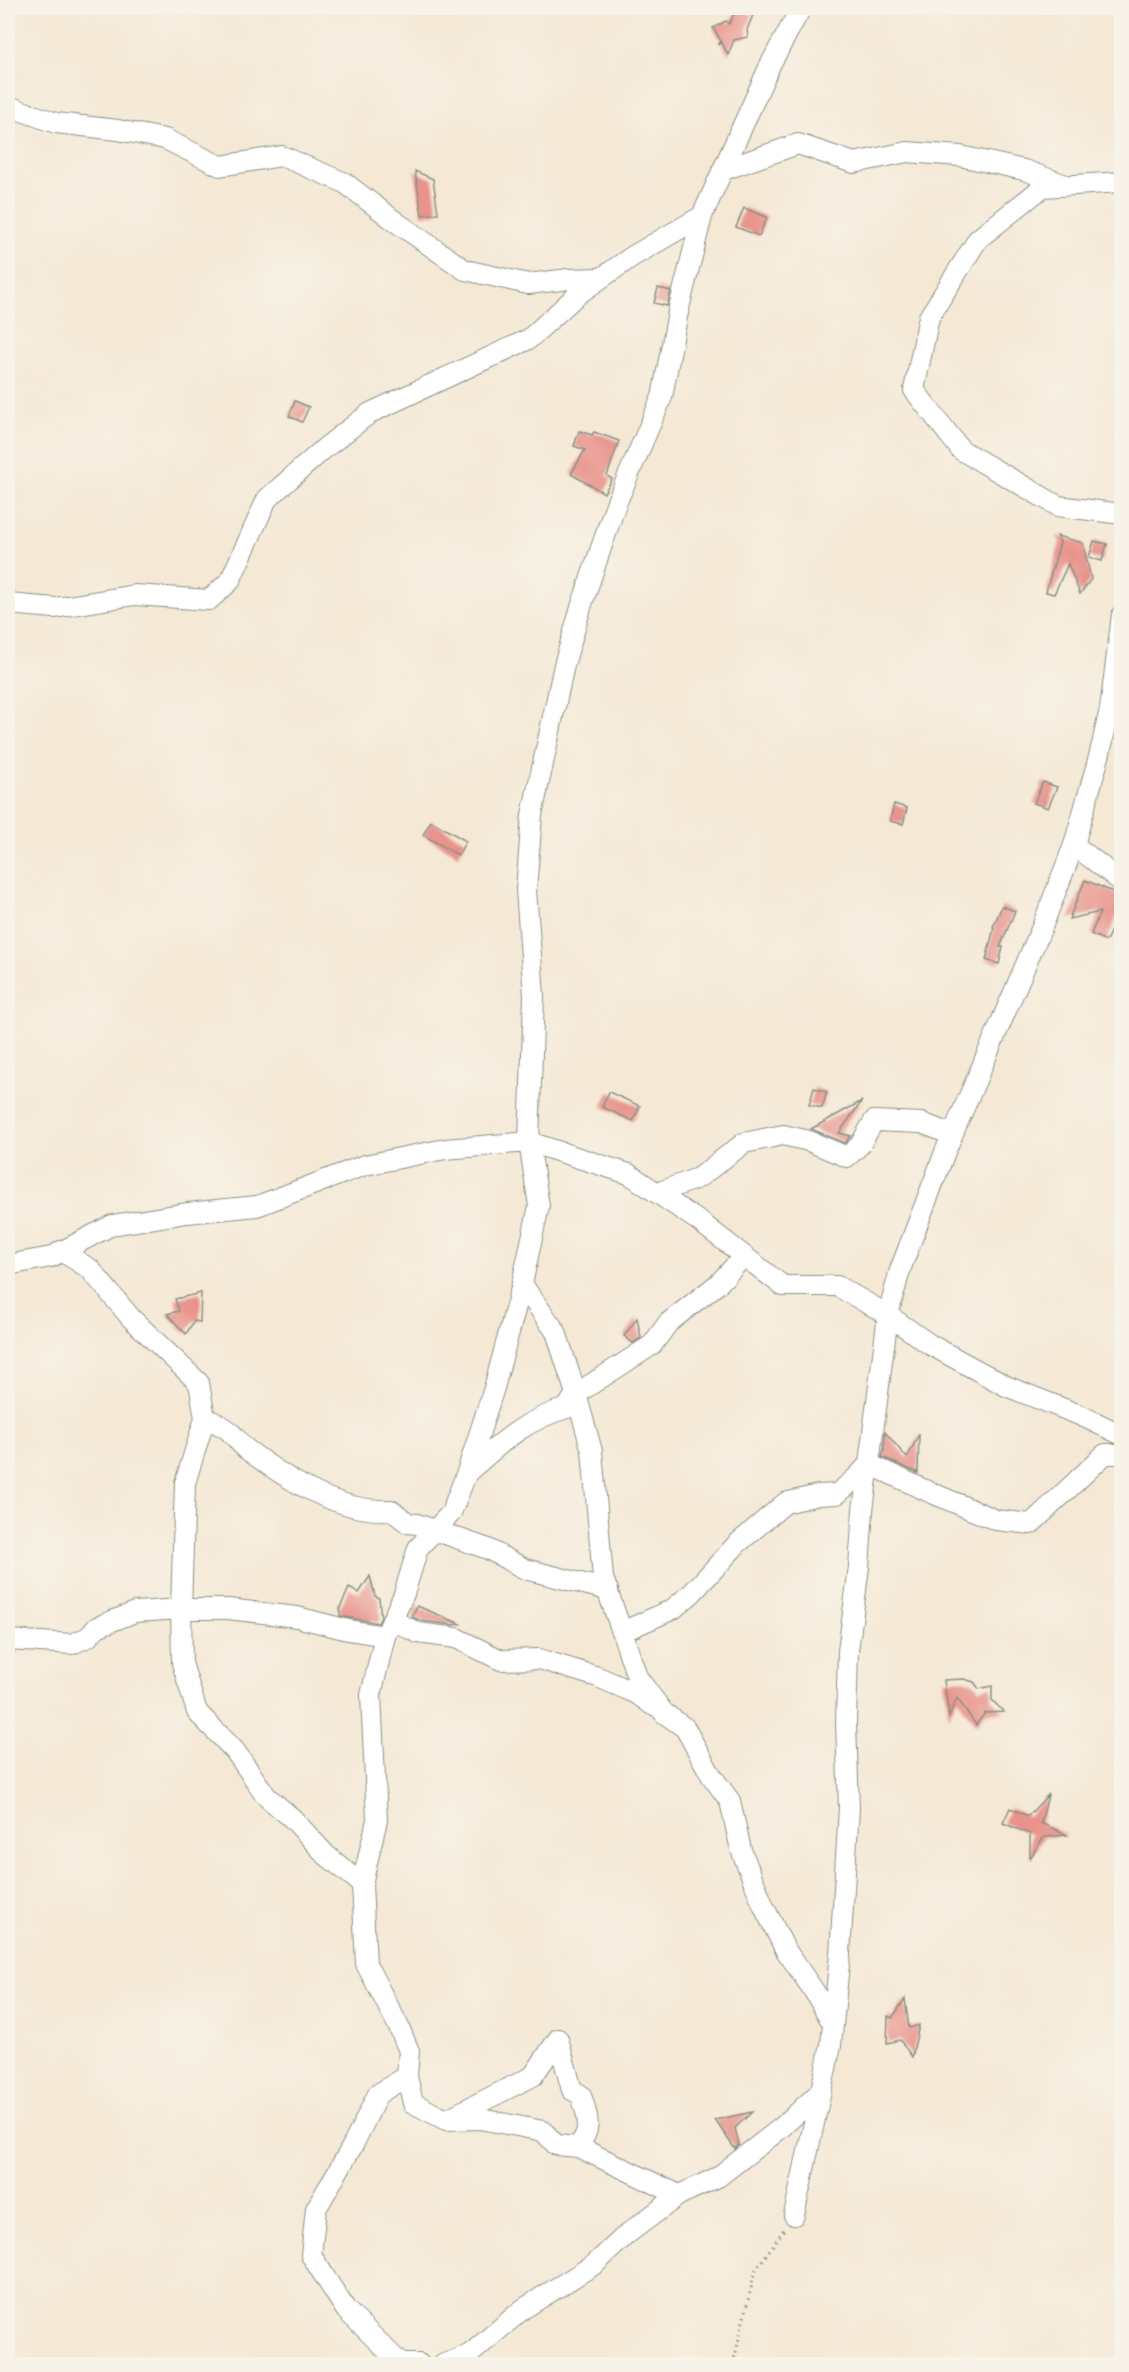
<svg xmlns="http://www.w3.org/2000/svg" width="1129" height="2372" font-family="'Libre Caslon Text',serif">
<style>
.building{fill:#e8938b}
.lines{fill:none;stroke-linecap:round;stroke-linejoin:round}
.minor-casing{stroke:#8a9284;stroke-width:22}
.path{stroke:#8a9284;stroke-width:3;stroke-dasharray:1.5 4.5;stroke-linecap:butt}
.minor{stroke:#fff;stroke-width:20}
</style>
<rect width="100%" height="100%" fill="#f7f3e8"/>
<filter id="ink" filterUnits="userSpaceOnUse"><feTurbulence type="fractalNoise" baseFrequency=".0167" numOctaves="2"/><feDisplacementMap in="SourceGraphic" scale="12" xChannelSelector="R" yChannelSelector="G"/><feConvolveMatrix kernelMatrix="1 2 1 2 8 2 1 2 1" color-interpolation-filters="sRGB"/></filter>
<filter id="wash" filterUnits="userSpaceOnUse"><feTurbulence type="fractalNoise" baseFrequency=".008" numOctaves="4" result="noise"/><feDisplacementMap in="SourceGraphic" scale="24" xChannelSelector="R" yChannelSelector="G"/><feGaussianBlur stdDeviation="1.35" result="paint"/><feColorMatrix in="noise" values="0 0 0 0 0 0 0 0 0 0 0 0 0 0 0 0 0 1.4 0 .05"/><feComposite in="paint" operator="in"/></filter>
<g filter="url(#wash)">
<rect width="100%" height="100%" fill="#f5e8d5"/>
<g id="blocks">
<g class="building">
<polygon points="737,8 753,15 747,30 748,37 734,40 728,55 722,43 719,44 721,41 713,28 726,21 729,24"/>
<polygon points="415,171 433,179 438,213 422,215"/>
<polygon points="744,208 767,217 759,236 736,227"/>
<polygon points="658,288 671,291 667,306 654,303"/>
<polygon points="295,401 309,407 302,422 289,416"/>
<polygon points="579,431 592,435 594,432 619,441 607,476 612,479 604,493 571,474 585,450 574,446"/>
<polygon points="1057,536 1083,543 1091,579 1080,594 1068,564 1054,594 1046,592 1060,542"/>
<polygon points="1094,541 1107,544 1102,561 1089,557"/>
<polygon points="1043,782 1057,787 1048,808 1034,803"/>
<polygon points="894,804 907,808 903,824 890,821"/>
<polygon points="431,821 466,841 458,855 423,835"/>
<polygon points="1085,880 1122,896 1122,907 1106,941 1091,934 1100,912 1069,919"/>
<polygon points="1002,906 1015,911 1000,947 1003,947 999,964 986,960 994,928 993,927"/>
<polygon points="814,1088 827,1092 822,1108 809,1105"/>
<polygon points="609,1092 640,1106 633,1121 602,1107"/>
<polygon points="862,1101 839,1133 851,1136 845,1143 811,1129"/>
<polygon points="201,1293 200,1322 194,1321 186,1334 167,1314 179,1311 175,1299"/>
<polygon points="637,1318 641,1338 633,1343 624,1336"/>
<polygon points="885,1432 907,1458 919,1434 918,1473 882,1457 884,1450"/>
<polygon points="370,1576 375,1596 379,1598 381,1617 378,1623 340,1616 340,1608 349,1588 359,1593"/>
<polygon points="417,1606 427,1610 460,1624 453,1625 422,1621 412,1617"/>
<polygon points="964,1679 974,1682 979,1689 992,1686 992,1700 1004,1712 985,1713 976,1725 957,1698 949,1717 944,1680"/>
<polygon points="1048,1795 1041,1823 1067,1835 1044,1837 1030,1858 1030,1834 1003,1823 1010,1808 1028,1816"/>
<polygon points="905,1999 909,2028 919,2025 912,2057 900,2040 887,2043 888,2016 892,2018"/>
<polygon points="752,2112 735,2128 739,2145 735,2149 715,2120"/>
</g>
</g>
</g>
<g filter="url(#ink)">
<use href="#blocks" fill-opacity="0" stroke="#8a9284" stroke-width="1.5"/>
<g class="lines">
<defs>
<g id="minor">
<polyline points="8,106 56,123 118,130 165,139 220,166 282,156 345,183 396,222 465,270 528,284 569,279 601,278"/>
<polyline points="723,170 798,144 854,163 907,152 960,156 1024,170 1063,184"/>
<polyline points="1122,182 1043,187 978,239 929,317 914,390 961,450 1058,506 1122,514"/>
<polyline points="8,604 55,608 135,595 209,600 230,581 267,499 326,447 370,413 529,339 577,295 633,256 702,216 771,63 801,8"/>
<polyline points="1074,845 1122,882"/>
<polyline points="657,1193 698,1178 744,1143 783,1135 809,1141 847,1157 860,1145 874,1121 922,1123 952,1135"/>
<polyline points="61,1251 90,1269 131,1318 199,1383 205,1418 185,1483 181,1609 228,1609 297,1617 348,1630 385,1636 404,1594 418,1548 451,1513 467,1472 494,1388 522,1284 539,1206 529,1142 534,996 526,890 532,815 564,665 582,604 616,504 662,397 678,312 702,216"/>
<polyline points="8,1265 51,1257 112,1225 187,1213 257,1206 365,1165 445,1149 529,1142 629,1174 700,1222 783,1286 837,1286 888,1315 929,1344 1006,1386 1082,1416 1122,1435"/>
<polyline points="522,1284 556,1332 576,1394 592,1451 603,1578 622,1632"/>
<path d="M205 1418C213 1422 223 1425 229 1431 236 1437 241 1446 249 1451 289 1481 340 1513 391 1510L408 1523 417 1524 488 1549 525 1569 608 1590"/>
<path d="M469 1471C501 1443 524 1420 567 1408L576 1394 652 1345 668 1323 719 1283 744 1256"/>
<polyline points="392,1620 418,1633 456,1638 501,1660 539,1659 598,1677 637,1694 652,1705"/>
<polyline points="385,1636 371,1695 377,1820 362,1884 366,1964 398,2025 409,2051 407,2076 413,2103 446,2120 481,2119 543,2131 556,2145 578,2147 679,2195 718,2177 781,2128 819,2093"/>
<polyline points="8,1640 72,1644 88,1637 97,1627 135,1612 181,1609 182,1663 197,1712 235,1751 267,1797 293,1819 326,1855 362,1884"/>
<polyline points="833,2024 814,1991 785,1949 764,1907 741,1850 730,1801 711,1775 685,1728 664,1713 637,1677 622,1632 673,1609 692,1593 737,1544 785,1503 818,1495 837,1494 856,1478 869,1464 925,1490 996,1520 1031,1524 1105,1454 1122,1454"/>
<polyline points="407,2076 378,2094 353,2145 316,2209 311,2255 346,2310 401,2364 419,2364"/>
<path d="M451 2117 533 2076 558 2039 572 2090 581 2095C588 2119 593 2126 578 2147"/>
<polyline points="794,2215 831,2045 840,1954 849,1808 846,1723 848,1651 859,1567 863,1510 888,1315 900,1270 945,1152 1042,927 1074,845 1100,753 1110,709 1122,615"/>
<polyline points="444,2364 469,2355 523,2309 595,2264 626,2235 679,2195"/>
</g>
</defs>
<use href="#minor" class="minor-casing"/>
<polyline class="path" points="733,2364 755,2271 785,2228"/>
<use href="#minor" class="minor"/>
</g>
</g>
<rect width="1129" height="2372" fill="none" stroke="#f7f3e8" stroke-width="30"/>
</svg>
